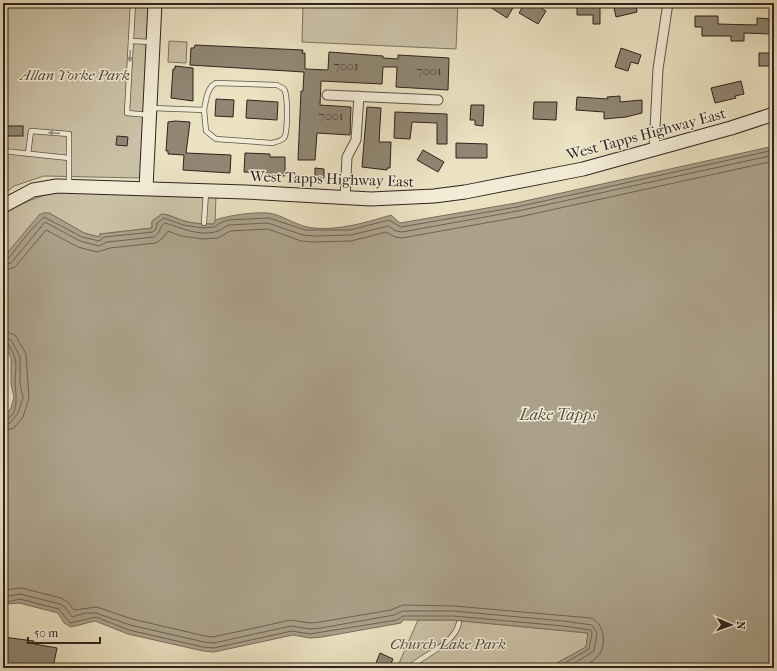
<svg xmlns="http://www.w3.org/2000/svg" width="777" height="671" font-family="'IM FELL French Canon',serif">
<style>
.green{fill:#cbc1a6;stroke:#7c7262}
.water{fill:#aba18a;stroke:#796e5e}
.lines{fill:none;stroke-linecap:round;stroke-linejoin:round}
.shore{stroke:#6c6254;stroke-width:1}
.building{fill:#908673;stroke:#2e221d}
.lane-casing{stroke:#5d5246;stroke-width:6}
.street-casing{stroke:#5d5246;stroke-width:11}
.secondary-casing{stroke:#2e221d;stroke-width:15}
.lane{stroke:#f2ecd7;stroke-width:4.5}
.street{stroke:#f2ecd7;stroke-width:9}
.secondary{stroke:#f2ecd7;stroke-width:13}
.oneway{fill:#9a9183}
.labels{text-anchor:middle;stroke-width:3;stroke-linejoin:round;paint-order:stroke}
.number-label{font-size:13px;fill:#463b32}
.park-label{font-size:15px;font-style:italic;fill:#554a3f;stroke:#f2ecd7}
.street-label{font-size:15px;fill:#2e221d;stroke:#f2ecd7}
.water-label{font-size:16px;font-style:italic;fill:#5a4e43;stroke:#f2ecd7}
</style>
<rect width="100%" height="100%" fill="#ebe2c2"/>
<filter id="stains"><feTurbulence type="fractalNoise" baseFrequency=".005" numOctaves="4"/><feColorMatrix values="0 0 0 0 .2 0 0 0 0 .09 0 0 0 0 .02 0 0 0 .5 -.17"/></filter>
<radialGradient id="worn" r=".72"><stop offset=".6" stop-color="#630" stop-opacity="0"/><stop offset="1" stop-color="#630" stop-opacity=".3"/></radialGradient>
<g class="green">
<polygon points="3,3 150,3 141,178 44,176 14,186 3,195"/>
<polygon points="303,3 458,3 456,49 302,42"/>
<polygon points="169,41 187,42 186,63 168,62"/>
<path d="M58 192 216 196 215 224C205 224 194 224 184 221 177 219 171 215 162 214L152 221V228L100 234 99 237 84 233 49 213 3 258V215C20 204 37 196 58 192Z"/>
<polygon points="418,620 452,620 588,633 586,647 548,668 397,668"/>
</g>
<path class="water" d="M774 146V668H548L586 647 588 633 452 620H403L401 623 322 637 310 638 293 635 214 652 203 651 128 634 95 621 71 627 64 623 58 613 19 603 8 604 3 610V420L11 408 14 397 11 384V358L3 343V258L39 215 43 213H49L84 233 99 237 100 234 152 228V221L162 214C171 215 177 219 184 221 194 224 204 224 214 224L215 220C231 215 252 212 269 213 282 215 294 224 307 227 335 232 364 223 391 215L400 223 516 203Z"/>
<g class="lines">
<g class="shore">
<polyline points="3,260 8,259 30,231 44,217 82,237 99,241 104,237 153,232 156,229 157,223 164,218 183,225 203,228 215,227 220,223 228,220 269,218 305,230 350,230 389,220 401,227 517,207 774,150"/>
<path d="M3 265 11 263 45 222 80 241 99 246 107 242 154 237C161 233 159 226 165 223 182 228 197 236 215 232 221 231 223 227 229 225L268 223 303 235 315 236 351 235 388 226 396 231 402 232 518 211 774 155"/>
<polyline points="3,271 15,267 46,230 78,247 97,252 110,248 156,243 163,238 168,231 181,236 204,239 218,238 230,231 268,229 301,241 314,242 351,241 386,232 395,237 402,238 519,217 774,161"/>
<polyline points="3,331 15,335 26,354 29,398 23,417 14,428 3,431"/>
<polyline points="3,337 11,340 20,357 20,383 23,398 18,413 10,423 3,425"/>
<path d="M3 342 8 344C10 348 14 353 15 358 17 366 15 375 15 383 16 394 20 418 3 420"/>
<path d="M3 590 21 588 61 598 68 602 74 610 97 607 132 619 205 636 213 637 291 620 310 623 320 622 391 610 403 605 454 606 591 618C605 624 607 645 598 656 593 662 585 665 579 668"/>
<polyline points="3,597 20,594 60,604 65,607 72,617 85,613 96,613 130,625 204,642 214,643 291,626 310,629 321,628 394,615 403,611 453,611 563,621 592,625 597,633 594,651 567,668"/>
<polyline points="3,603 20,599 59,609 70,623 96,617 129,630 203,647 214,648 292,631 310,634 322,632 397,620 403,616 453,616 563,626 591,630 592,634 589,649 556,668"/>
</g>
</g>
<g class="building">
<polygon points="484,3 509,3 514,6 507,18"/>
<polygon points="525,3 534,3 546,11 538,24 519,13"/>
<polygon points="577,3 600,3 600,24 593,24 593,15 577,15"/>
<polygon points="613,3 636,3 637,12 616,17"/>
<polygon points="695,16 718,16 718,24 757,25 757,18 772,19 771,34 744,33 744,41 731,41 731,36 702,36 702,27 695,27"/>
<polygon points="195,45 303,50 302,53 305,53 305,69 328,70 329,52 383,56 383,58 398,59 398,55 449,58 448,90 396,87 397,67 383,67 382,84 321,81 320,105 351,107 350,135 317,133 315,160 298,160 301,91 303,91 304,72 190,65 191,48 194,48"/>
<polygon points="621,48 641,55 638,64 631,62 628,71 615,67"/>
<rect x="759" y="53" width="15" height="13"/>
<polygon points="175,66 193,68 193,101 171,98 173,69 175,69"/>
<polygon points="741,81 744,94 735,96 736,98 715,103 711,88"/>
<polygon points="620,96 620,102 642,100 642,113 626,117 604,119 604,112 576,110 577,97 608,99 607,97"/>
<polygon points="216,99 234,100 233,117 215,116"/>
<polygon points="247,100 278,102 277,120 246,118"/>
<polygon points="534,102 557,102 556,120 533,119"/>
<polygon points="471,105 484,105 483,126 475,125 475,120 470,120"/>
<polygon points="367,107 381,108 379,142 391,142 390,168 387,168 387,170 362,167"/>
<polygon points="395,112 447,114 447,144 437,144 437,123 412,122 410,139 394,138"/>
<polygon points="175,121 190,122 186,153 231,155 230,173 183,170 184,155 168,154 168,151 166,151 168,122"/>
<rect x="3" y="126" width="20" height="10"/>
<polygon points="117,136 128,137 127,146 116,145"/>
<polygon points="456,143 487,144 487,158 456,158"/>
<polygon points="423,150 444,162 438,172 417,160"/>
<polygon points="245,153 270,154 270,157 285,157 285,176 268,175 268,173 244,172"/>
<polygon points="315,168 324,169 324,178 315,178"/>
<polygon points="3,637 34,641 34,644 57,648 53,668 19,668 19,666 3,663"/>
<polygon points="380,653 393,659 389,668 374,668"/>
</g>
<g class="lines">
<defs>
<g id="lane">
<polyline points="133,3 127,113 149,115"/>
<polyline points="131,41 151,42"/>
<path d="M152 108 204 110 206 131 216 139 272 143C276 142 281 141 284 138 288 132 288 95 284 89L277 85 216 83C207 87 206 101 204 110"/>
<polyline points="3,151 69,158"/>
<polyline points="28,154 31,131 69,134 69,185"/>
<polyline points="204,223 206,192"/>
<path d="M409 668C424 654 454 645 459 623"/>
</g>
<g id="street">
<polyline points="327,95 438,100"/>
<polyline points="654,150 658,69 668,3"/>
<polyline points="345,198 347,157 356,140 359,96"/>
</g>
<g id="secondary">
<polyline points="146,188 155,3"/>
<polyline points="3,206 33,190 57,186 245,192 371,199 434,196 465,192 583,169 731,128 774,114"/>
</g>
</defs>
<use href="#lane" class="lane-casing"/>
<use href="#street" class="street-casing"/>
<use href="#secondary" class="secondary-casing"/>
<use href="#lane" class="lane"/>
<use href="#street" class="street"/>
<use href="#secondary" class="secondary"/>
</g>
<defs><path id="oneway-solid" d="M-6-.8H1V-3.2L6.5 0L1 3.2V.8H-6Z"/></defs>
<g class="oneway">
<use href="#oneway-solid" transform="translate(130 56) rotate(93)"/>
<use href="#oneway-solid" transform="translate(54 133) rotate(-176)"/>
</g>
<g class="labels">
<g class="number-label">
<text x="346" y="70">7001</text>
<text x="429" y="75">7001</text>
<text x="331" y="120">7001</text>
</g>
<g class="park-label">
<text x="75" y="80">Allan Yorke Park</text>
<text x="448" y="649">Church Lake Park</text>
</g>
<g class="street-label">
<text transform="translate(646 134) rotate(-15)" y="5">West Tapps Highway East</text>
<text transform="translate(332 179) rotate(2)" y="5">West Tapps Highway East</text>
</g>
<g class="water-label">
<text x="558" y="420">Lake Tapps</text>
</g>
</g>
<rect width="777" height="671" fill="none" stroke="#ebe2c2" stroke-width="16"/>
<rect x="4" y="4" width="769" height="663" fill="none" stroke="#2e221d" stroke-width="2"/>
<rect x="8" y="8" width="761" height="655" fill="none" stroke="#2e221d"/>
<g transform="translate(731 625) rotate(92)" stroke="#f2ecd7" stroke-width="3" paint-order="stroke">
<path d="M0-3L7 15L0 10L-7 15Z" fill="#2e221d"/>
<text y="-6" font-size="11" font-weight="bold" text-anchor="middle" fill="#2e221d">N</text>
</g>
<path d="M28 637v6h72v-6" fill="none" stroke="#2e221d" stroke-width="2"/>
<text x="34" y="637" font-size="12" fill="#2e221d" stroke="#f2ecd7" stroke-width="3" paint-order="stroke">50 m</text>
<rect width="100%" height="100%" filter="url(#stains)"/>
<rect width="100%" height="100%" fill="url(#worn)"/>
</svg>
